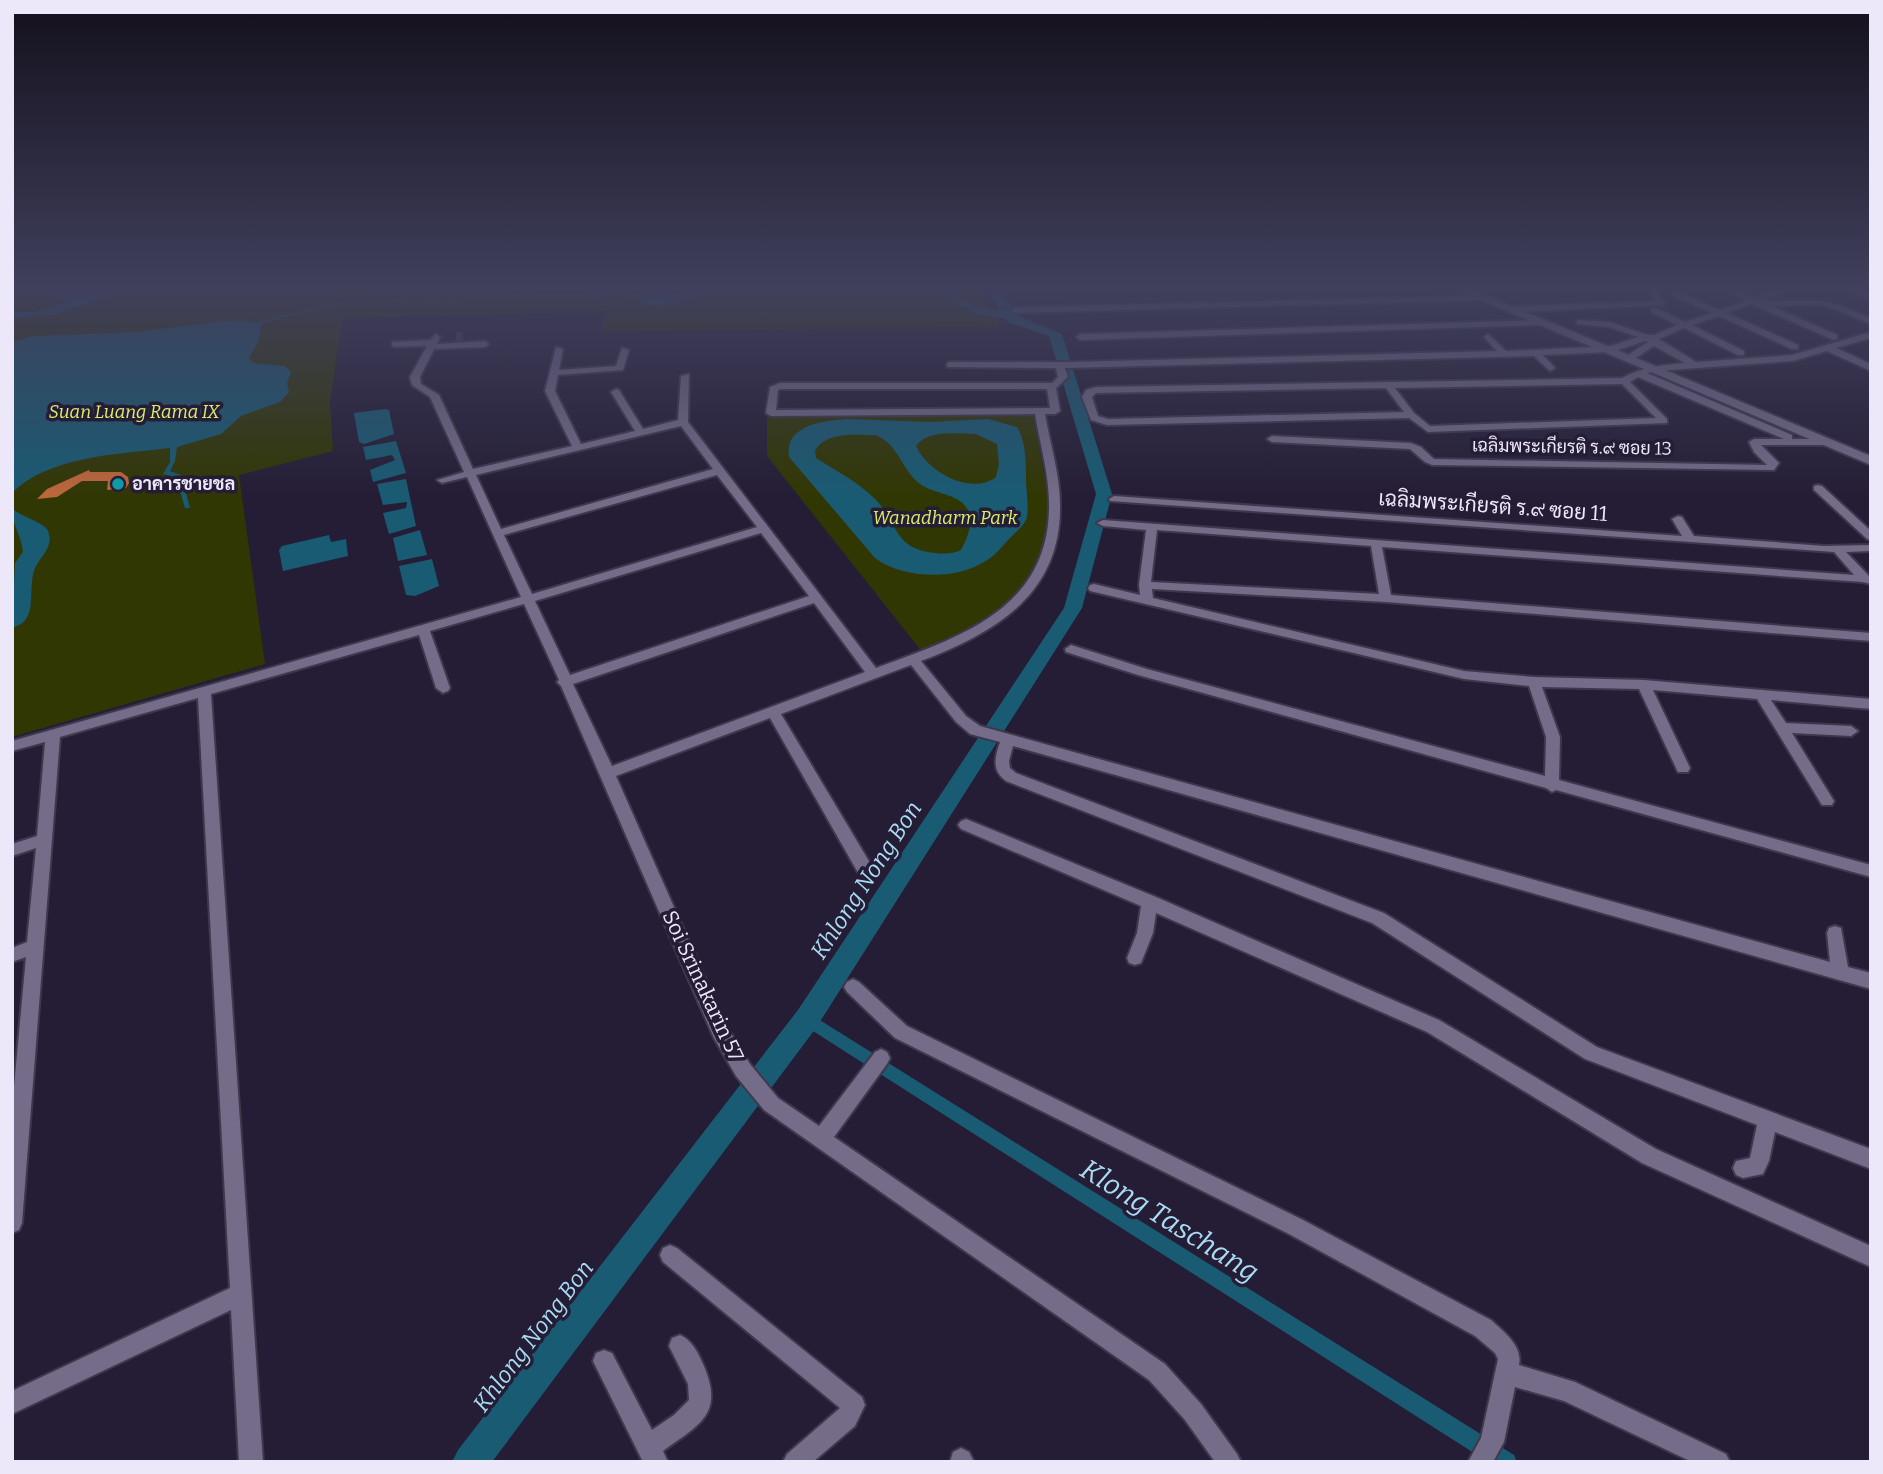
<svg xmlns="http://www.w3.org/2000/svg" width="1883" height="1474" font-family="Bitter,Sarabun,serif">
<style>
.green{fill:#313703}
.water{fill:#195b73;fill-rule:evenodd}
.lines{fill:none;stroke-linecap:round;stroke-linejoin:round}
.canal{fill:#195b73;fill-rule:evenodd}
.river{fill:#195b73;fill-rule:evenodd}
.building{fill:#bd673a}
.street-tunnel{stroke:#433b52;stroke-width:10;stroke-dasharray:10 4.5;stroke-linecap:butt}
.street-casing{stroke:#3f384d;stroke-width:4}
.secondary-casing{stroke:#3f384d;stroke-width:4}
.street{fill:#746c89;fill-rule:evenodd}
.secondary{fill:#746c89;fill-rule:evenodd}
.culture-dot{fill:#0f9aa8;stroke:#251d35;stroke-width:2.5}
.labels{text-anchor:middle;stroke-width:7;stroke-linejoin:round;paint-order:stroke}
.far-park-label{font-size:18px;font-style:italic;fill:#dbef6e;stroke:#251d35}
.far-street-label{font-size:18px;fill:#ece8f9;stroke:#251d35}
.far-poi-label{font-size:18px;font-weight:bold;fill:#ece8f9;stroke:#251d35;text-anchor:start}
.street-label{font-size:21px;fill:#ece8f9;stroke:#251d35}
.water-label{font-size:23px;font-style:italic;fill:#a9dcf3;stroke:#251d35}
.near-water-label{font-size:28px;font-style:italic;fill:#a9dcf3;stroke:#251d35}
</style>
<rect width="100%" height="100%" fill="#251d35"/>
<g class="green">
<polygon points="12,290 979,290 1001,327 601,331 606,311 342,318 330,402 333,451 239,475 265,664 12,737"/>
<polygon points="1033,413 1050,506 1045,540 1036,571 997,618 923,653 767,456 767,417"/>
</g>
<g class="water">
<path d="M14 290 113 293 153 290 96 300 55 315 18 318H12V312H34L69 302C60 293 29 298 14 294Z"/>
<path d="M504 290 520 295 586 294 592 292 591 290 657 296 696 292 833 290 826 293 693 297 657 306 623 296 611 295 587 299 518 298 344 303 262 323 258 342 249 358 253 363 285 366 291 372 287 383 289 392 280 402 241 416 221 434 177 447 175 461 170 471 181 475 190 508H185L176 477 163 474 170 462V448C120 454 48 456 12 493V341L36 336 138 332 224 321 257 322 347 301 499 297 505 295Z"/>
<path d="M944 290H953C967 311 987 308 1009 310L1013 319C987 318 960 312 944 290Z"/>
<polygon points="385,409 389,410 394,434 364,444 359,442 354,413"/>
<path d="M846 419 931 422 988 419 1017 427C1026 441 1026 463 1026 479 1026 490 1029 506 1027 517 1025 525 1016 532 1010 538 1003 545 996 555 987 560 957 581 903 579 875 558L789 457C784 425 823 421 846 419ZM976 434 997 444 999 464 996 477C971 496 928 472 916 446 928 429 958 434 976 434ZM875 435C899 443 902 473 923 486 938 495 963 494 969 513 973 525 967 539 961 550 953 554 945 554 935 553 892 549 899 522 874 498 857 481 836 471 816 458L815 451C826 431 855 435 875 435Z"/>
<polygon points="396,441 406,473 373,482 370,470 395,460 392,455 366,460 363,447"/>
<polygon points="406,479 416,526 389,534 383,513 406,508 407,502 383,505 377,484"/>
<path d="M12 508C21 517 44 522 48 531 54 546 42 555 36 566 28 581 35 607 26 619 23 624 17 626 12 628L15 563 23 552C21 535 12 525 12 508Z"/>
<polygon points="420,530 427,555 398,561 393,538"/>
<polygon points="329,535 331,542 346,539 348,556 283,571 279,550 282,546"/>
<polygon points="432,559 439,586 415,596 406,595 399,566"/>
</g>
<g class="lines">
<polygon class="canal" points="807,1012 1514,1455 1517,1462 1488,1462 802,1024 799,1019 802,1014"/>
<polygon class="river" points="988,290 1000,290 1018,316 1062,334 1112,494 1082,608 816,1028 492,1462 452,1462 458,1450 798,1010 1064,608 1096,494 1049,336 1008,322"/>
</g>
<polygon class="building" points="89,470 90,472 121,472 128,477 129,483 126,488 107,490 108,481 82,481 57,497 37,499 47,489"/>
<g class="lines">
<polyline class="street-tunnel" points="456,337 463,337"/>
<defs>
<g id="street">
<polygon points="1123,290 1131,290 1131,291 1127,293"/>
<polygon points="1648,290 1656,290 1665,303 1664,305 1517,312 1513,309 1517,306 1655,301"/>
<path d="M1725 290H1737L1754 298 1776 290H1789L1761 301H1820L1843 306 1871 318 1870 324 1837 310 1820 305 1772 306 1837 335V339L1834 340 1751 304 1727 313 1798 345V349H1792L1719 316 1692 325 1744 351V355H1738L1684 328 1659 339 1696 362 1792 355 1871 332V338L1836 348 1871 364V371L1827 351 1793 361 1656 371 1647 373 1792 435V439H1825L1830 442 1825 445H1761L1779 463 1774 470 1432 465 1425 462 1410 449 1272 442 1267 439 1272 436 1411 443 1421 447 1434 459 1767 465 1754 452 1749 442 1754 439H1784L1638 377 1630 382 1667 419V423L1428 432 1409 418 1107 425 1091 420 1082 397 1086 390 1096 387 1622 378C1642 367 1662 365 1685 363L1654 346 1634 359H1628V355L1648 342 1645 341 1612 352 1543 355 1555 368 1550 371 1534 356 1065 368 1068 377 1056 388 1060 411 1055 414H1045C1050 444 1060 474 1060 504 1062 594 996 632 921 661L966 716 980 726 1830 962 1827 933 1829 928 1835 926 1841 928 1848 967 1871 973V989L1013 746 1009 761 1010 768 1016 773 1384 913 1597 1047 1871 1149V1169L1775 1132 1769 1161 1763 1174 1743 1178 1736 1175 1733 1168 1736 1161 1750 1158 1757 1125 1585 1059 1372 923 1006 781C991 770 995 757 1000 742L970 734 956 722 911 665 781 714 873 868 875 873 873 878 867 879 861 878 770 718 616 776 727 1027 750 1064 778 1098 819 1126 875 1052 881 1049 887 1052 890 1058 887 1064 834 1137 1165 1364 1201 1404 1237 1454 1241 1462H1215L1185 1420 1149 1380 764 1110 736 1076 714 1038 561 686 557 682 559 680 524 604 430 631 450 688 448 691 443 693 436 688 419 635 211 694 263 1462H239L231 1310 12 1414V1391L230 1288 198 698 60 737 22 1223 19 1230 12 1233V1108L26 957 12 962V948L27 942 36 848 12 856V844L37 836 45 742 12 751V741L521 597 467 477 442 483 437 480 464 472 430 397 412 385 410 377 427 346 395 347 392 346V342L430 340 436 334 440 337 437 344 485 341 489 344 485 347 434 349 420 377 421 384 439 395 473 469 572 446 545 391 556 347 563 349 559 370 616 366 622 348 629 350 623 370 558 375 555 391 581 444 635 431 611 392 616 389 619 390 643 429 678 420 681 376 689 374 688 422 876 668C959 637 1050 610 1049 504 1049 474 1040 444 1035 414L771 416 766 413 770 387 780 383H1052L1058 377 1056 368 947 367V363L950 362H1072L1497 351 1484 337 1488 334 1506 351 1611 346 1638 337 1609 327 1577 324V320L1610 322 1647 335H1654L1677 325 1651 312V308H1657L1685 322 1712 313 1672 295V291H1678L1719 310 1746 301ZM1622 384 1656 418 1430 426 1414 413 1395 388ZM1386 388 1404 412 1108 419 1098 416 1092 397 1096 393ZM781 389H1047L1050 408 776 410 778 390ZM681 426 713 469 501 529 476 475ZM717 475 757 527 532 594 504 535ZM761 533 809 596 570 675 535 601ZM814 603 865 672 612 766 573 684Z"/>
<polygon points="1848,290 1860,290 1871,295 1871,300"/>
<polygon points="1479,296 1483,298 1482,300 1015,313 1011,310 1015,307"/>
<polygon points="1541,320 1545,323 1544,325 1080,340 1076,337 1080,334"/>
<polygon points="1818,485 1822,486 1871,531 1871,540 1867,539 1814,490 1814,486"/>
<path d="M1114 496 1682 536 1672 519 1678 516 1682 517 1694 536 1824 546 1871 545V551L1846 552 1871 578V584L1862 582 1382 547 1391 595 1871 633V641L1386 602 1152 589 1153 598 1464 671 1534 677 1644 680 1871 699V709L1771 700 1786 723 1851 726 1858 731 1851 736 1792 733 1834 801 1832 805H1822L1757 699 1653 690 1690 768 1688 772H1678L1676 768 1639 689 1542 687 1560 737 1559 780 1871 865V877L1556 790 1552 792 1546 788 1138 675 1066 652 1065 649 1071 645 1147 669 1545 776 1546 737 1529 686 1464 679 1090 591 1088 588 1090 585 1094 584 1140 595 1139 585 1146 530 1103 526 1097 523 1103 520 1854 575 1834 552 1110 501 1109 499ZM1157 530 1371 546 1379 594 1151 582Z"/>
<polygon points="966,819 1156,897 1439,1020 1656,1149 1871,1246 1871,1267 1642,1163 1427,1032 1156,913 1153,933 1141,963 1135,965 1129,963 1127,958 1137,933 1141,906 961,829 958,825 961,821"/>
<path d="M853 979 859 982 907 1026 1303 1220 1491 1320C1504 1332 1523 1346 1519 1365L1575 1382 1726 1454 1730 1462H1692L1564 1401 1515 1387 1504 1442 1493 1462H1468L1481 1438 1498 1359 1495 1353 1475 1336 1289 1234 895 1038 847 992 844 987 847 982Z"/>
<polygon points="670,1245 677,1248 862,1397 865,1405 855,1426 813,1462 783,1462 787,1454 840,1408 663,1262 660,1255 663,1248"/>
<path d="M680 1335C692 1340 698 1353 703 1364 725 1414 700 1424 663 1451L668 1462H643L593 1361 596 1353 604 1350 612 1353 652 1430 674 1415 689 1400 688 1384 669 1346 672 1338Z"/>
<polygon points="961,1448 969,1452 974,1462 950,1462 953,1452"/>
</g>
<polygon id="secondary" points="1457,290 1473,290 1871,456 1871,465"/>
</defs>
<use href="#street" class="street-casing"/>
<use href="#secondary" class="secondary-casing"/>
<use href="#street" class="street"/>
<use href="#secondary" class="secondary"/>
</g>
<linearGradient id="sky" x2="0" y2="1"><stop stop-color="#14101d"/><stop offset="0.58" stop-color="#40405c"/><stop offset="1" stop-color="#40405c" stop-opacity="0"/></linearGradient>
<rect width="1883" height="497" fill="url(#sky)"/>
<circle class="culture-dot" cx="118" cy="484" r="7"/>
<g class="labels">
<g class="far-park-label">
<text x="134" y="418">Suan Luang Rama IX</text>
<text x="945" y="524">Wanadharm Park</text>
</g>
<g class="far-street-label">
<text transform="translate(1572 447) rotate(1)" y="6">เฉลิมพระเกียรติ ร.๙ ซอย 13</text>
</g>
<g class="far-poi-label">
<text x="132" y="490">อาคารชายชล</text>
</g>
<g class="street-label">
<text transform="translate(1493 506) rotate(4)" y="7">เฉลิมพระเกียรติ ร.๙ ซอย 11</text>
<text transform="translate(703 986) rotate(65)" y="7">Soi Srinakarin 57</text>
</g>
<g class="water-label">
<text transform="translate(866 880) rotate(-57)" y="8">Khlong Nong Bon</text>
<text transform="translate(533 1336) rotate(-53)" y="8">Khlong Nong Bon</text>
</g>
<g class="near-water-label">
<text transform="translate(1170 1220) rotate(32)" y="10">Klong Taschang</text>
</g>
</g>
<rect width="1883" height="1474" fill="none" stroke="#ece8f9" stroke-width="28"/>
</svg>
